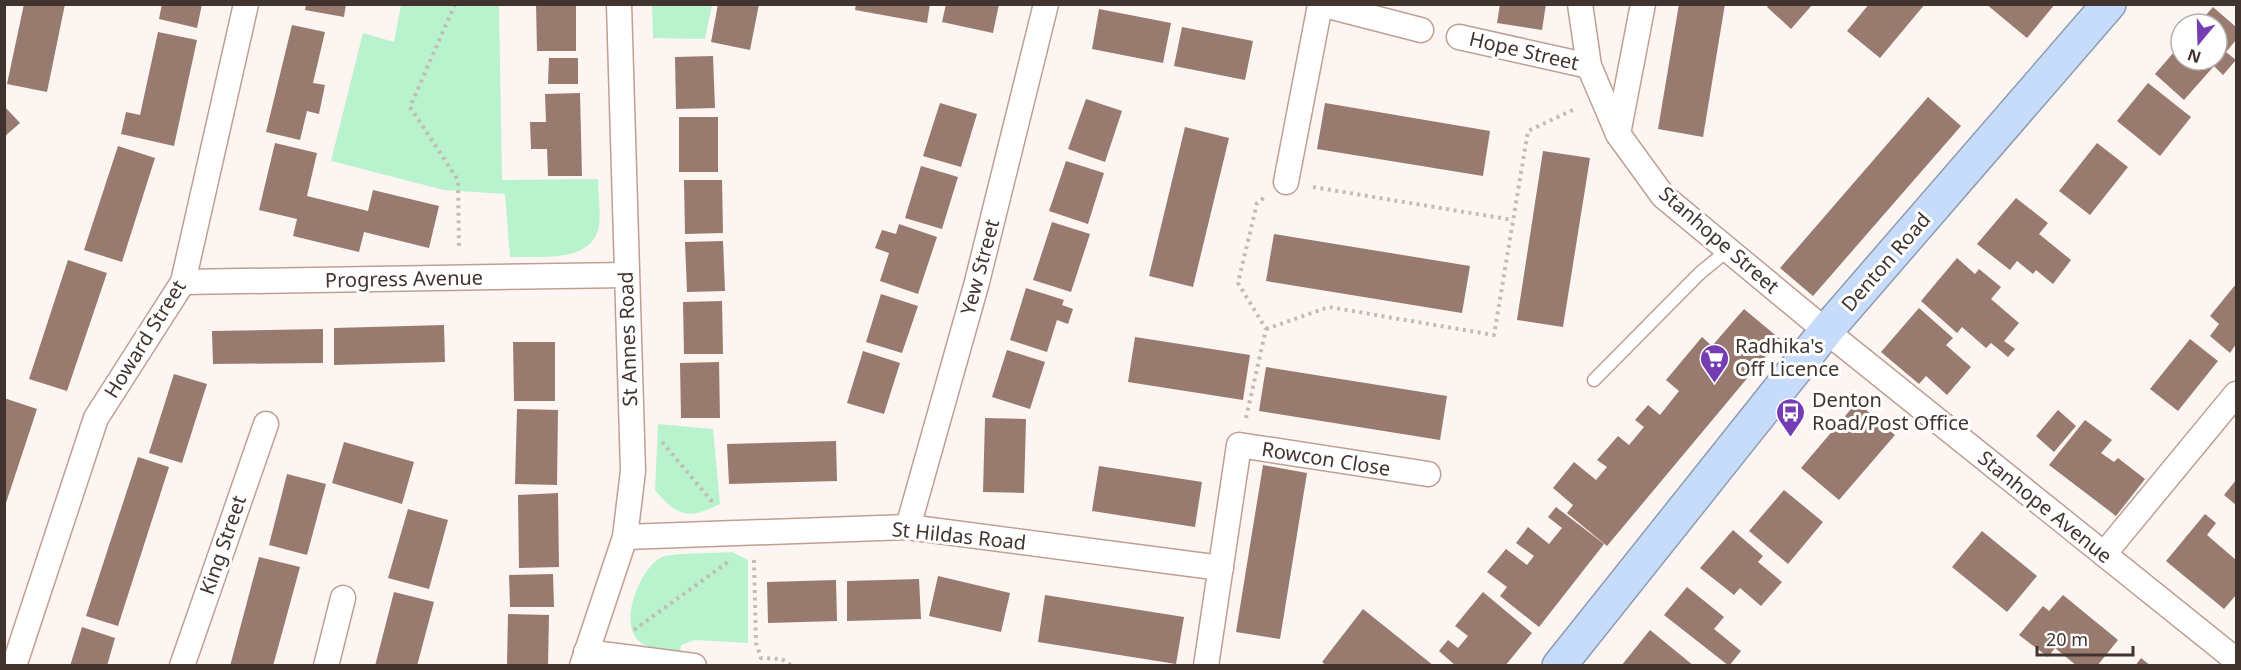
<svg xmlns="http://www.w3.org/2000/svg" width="2241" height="670" font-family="'Noto Sans',sans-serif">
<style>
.green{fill:#b9f3cd}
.building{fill:#987b6e}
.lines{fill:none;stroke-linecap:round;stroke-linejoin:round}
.service-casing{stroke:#bea092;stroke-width:15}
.minor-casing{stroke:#bea092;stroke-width:27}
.trunk-casing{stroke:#8e9cb2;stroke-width:36}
.path{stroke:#c4bbb7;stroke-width:4;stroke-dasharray:3 4.5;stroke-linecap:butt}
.service{stroke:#fff;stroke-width:12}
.minor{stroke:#fff;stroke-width:24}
.trunk{stroke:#c6dcfa;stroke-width:33}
.labels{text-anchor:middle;stroke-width:6;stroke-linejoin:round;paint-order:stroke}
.street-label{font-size:20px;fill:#41342f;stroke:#fff}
.poi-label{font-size:20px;fill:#41342f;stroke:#fff;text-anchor:start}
</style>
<rect width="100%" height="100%" fill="#fcf5f2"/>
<g class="green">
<path d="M401 5H499L502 180 598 179C598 194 601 211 599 226 592 264 539 256 510 257L505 194 444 190 331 161 363 33 394 42Z"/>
<polygon points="652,5 712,5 705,39 653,38"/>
<path d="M658 424 713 429 720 504C688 520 678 517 655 490Z"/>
<path d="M732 552 748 560V643L695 640 681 645 680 654C666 651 647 651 637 639 620 619 640 568 662 557 669 553 720 553 732 552Z"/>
</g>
<g class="building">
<polygon points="24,4 65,4 47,92 7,84"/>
<polygon points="162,4 202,4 197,28 159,19"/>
<polygon points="306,4 346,4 344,17 305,10"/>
<polygon points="536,4 576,4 576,51 537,51"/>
<polygon points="718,4 759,4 750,50 711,42"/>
<polygon points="856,4 930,4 927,23 855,10"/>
<polygon points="946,4 999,4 993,33 942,22"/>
<polygon points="1500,4 1546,4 1542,30 1497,23"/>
<polygon points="1679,4 1725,4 1703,137 1658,129"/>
<polygon points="1769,4 1813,4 1791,29 1767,7"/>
<polygon points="1869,4 1925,4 1880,58 1847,31"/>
<polygon points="1986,4 2055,4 2027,38"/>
<polygon points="2213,7 2236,27 2236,40 2226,52 2236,60 2223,75 2214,66 2184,100 2155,74 2181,44 2181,60 2217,60 2217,24 2198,24"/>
<polygon points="1099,9 1171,23 1163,63 1092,49"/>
<polygon points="292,25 325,32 313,83 325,85 319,114 307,111 300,140 266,132"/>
<polygon points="1182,27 1253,41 1245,80 1174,66"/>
<polygon points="158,32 197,40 174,146 121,134 126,112 140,115"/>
<polygon points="713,56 715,108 676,109 675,57"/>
<polygon points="549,58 578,58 578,84 548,84"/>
<polygon points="2148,83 2191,117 2160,156 2117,121"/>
<polygon points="580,93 582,176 548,176 547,149 531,149 530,122 546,122 545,94"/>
<polygon points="1928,97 1961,126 1813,296 1780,268"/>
<polygon points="1086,99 1122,111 1105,162 1068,149"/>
<polygon points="940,103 977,114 961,167 923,156"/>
<polygon points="1325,103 1490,131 1483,176 1317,149"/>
<polygon points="4,106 20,123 4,137"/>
<rect x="679" y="117" width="39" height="55"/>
<polygon points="1185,127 1229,138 1193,287 1149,276"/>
<polygon points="275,143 317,153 307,196 368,211 373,190 439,206 429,248 364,232 359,252 293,236 297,219 259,210"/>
<polygon points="2097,143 2128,167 2090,215 2059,191"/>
<polygon points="118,146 155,158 122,262 84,250"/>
<polygon points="1543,151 1590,158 1563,327 1517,320"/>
<polygon points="1066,161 1104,173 1088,224 1049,211"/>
<polygon points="921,166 958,177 942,229 905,218"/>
<polygon points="684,180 722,180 723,233 685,234"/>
<polygon points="2016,198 2048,223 2039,234 2071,260 2053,284 2036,270 2033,274 2017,261 2010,270 1977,244"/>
<polygon points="1052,222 1090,234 1071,292 1033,280"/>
<polygon points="899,224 937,237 918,294 880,281 889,253 875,248 882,230 896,234"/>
<polygon points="1274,234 1470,266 1462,313 1266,281"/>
<polygon points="723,241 725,291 687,292 685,242"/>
<polygon points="1957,258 1975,274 1979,269 2001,287 1991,299 2019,323 2004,341 2015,349 2008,357 1991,343 1986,348 1962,327 1957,333 1921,301"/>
<polygon points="68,260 107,273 67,391 29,379"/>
<polygon points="2236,284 2236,344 2230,353 2210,336 2219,324 2210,316"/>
<polygon points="1026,288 1064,300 1062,305 1073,309 1068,324 1057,320 1047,352 1010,340"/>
<polygon points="881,294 918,306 902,353 866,342"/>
<polygon points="722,301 723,354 684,354 683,302"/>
<polygon points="1919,308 1953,338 1946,345 1971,367 1947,395 1926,376 1919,384 1881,352"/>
<polygon points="1744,309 1780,339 1607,546 1567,513 1573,505 1553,488 1574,462 1596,480 1607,467 1597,460 1618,436 1629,445 1644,427 1635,420 1648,405 1660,415 1679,391 1666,380 1702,337 1712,346"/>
<polygon points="444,325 445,362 334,365 334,328"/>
<polygon points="323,329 323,363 213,364 212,331"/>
<polygon points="1135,337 1250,355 1243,400 1128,382"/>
<polygon points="2190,339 2218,361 2178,411 2150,389"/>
<polygon points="513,342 555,342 555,401 514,401"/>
<polygon points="1007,350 1045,362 1030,409 992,397"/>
<polygon points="863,351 900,363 884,414 847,403"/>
<polygon points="719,362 720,418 681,418 680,363"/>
<polygon points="1266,367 1447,396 1440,440 1259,411"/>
<polygon points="174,374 207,384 182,463 149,453"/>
<polygon points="4,398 37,409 5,506 4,505"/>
<polygon points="1857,402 1895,435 1839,500 1801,468"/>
<polygon points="517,409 558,410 557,485 515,484"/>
<polygon points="2058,410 2076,426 2054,452 2036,436"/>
<polygon points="985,418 1026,419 1024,493 983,492"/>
<polygon points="2085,420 2112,440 2101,453 2114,462 2118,458 2145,479 2116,516 2049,465"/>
<polygon points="836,441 837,481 729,484 727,444"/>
<polygon points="344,442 414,462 402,504 332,483"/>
<polygon points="138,457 169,467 118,626 86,616"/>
<polygon points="1263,465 1307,473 1280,639 1236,632"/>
<polygon points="1099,466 1202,482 1195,527 1092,511"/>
<polygon points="287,474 326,484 307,555 269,545"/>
<polygon points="2236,480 2236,505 2224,495"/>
<polygon points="1784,490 1823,522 1788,564 1749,531"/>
<polygon points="558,493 559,567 519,568 518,495"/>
<polygon points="1556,507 1604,544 1539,627 1500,596 1507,587 1487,572 1506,549 1527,565 1534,556 1516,543 1528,527 1549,544 1562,528 1548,517"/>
<polygon points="408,509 448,520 429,589 388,578"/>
<polygon points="2205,514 2216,523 2207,535 2236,560 2236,595 2224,609 2166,561"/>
<polygon points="1733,530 1763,556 1758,562 1782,582 1761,606 1740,588 1734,595 1700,568"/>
<polygon points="1982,531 2037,576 2007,612 1952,567"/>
<polygon points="259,557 300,567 273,666 230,666"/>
<polygon points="553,574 554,607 510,607 509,575"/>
<polygon points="938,576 1010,593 1001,632 929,616"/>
<polygon points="919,579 921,619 847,621 847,581"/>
<polygon points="836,580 837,621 768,623 767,582"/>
<polygon points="1687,587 1724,617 1714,629 1741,651 1729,666 1664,615"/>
<polygon points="394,592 434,602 417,666 375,666"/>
<polygon points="1483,592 1532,633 1505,666 1456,666 1439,651 1448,640 1458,648 1468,636 1455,626"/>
<polygon points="1045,595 1184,617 1176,664 1038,642"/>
<polygon points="2063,595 2118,640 2097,666 2077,666 2055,648 2048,657 2019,635 2043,606 2049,611"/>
<polygon points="1363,609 1434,666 1327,666 1322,662"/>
<polygon points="508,614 549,615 548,666 507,666"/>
<polygon points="82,627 115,638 107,666 70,666"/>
<polygon points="1650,630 1694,666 1621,666"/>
<polygon points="2141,658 2151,666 2135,666"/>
</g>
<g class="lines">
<defs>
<polyline id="service" points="1594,380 1700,273 1728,250"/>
<g id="minor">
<polyline points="1320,4 1421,30"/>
<polyline points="1580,4 1589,66 1618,134 1663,196 1826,331 2236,660"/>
<polyline points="1459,37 1589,66"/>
<polyline points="1618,134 1643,4"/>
<polyline points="1286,182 1320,5"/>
<polyline points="183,282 626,275"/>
<polyline points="908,527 977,282 1046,4"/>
<polyline points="625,537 908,527 1221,568"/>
<polyline points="2104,554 2236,394"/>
<polyline points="586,652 694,666"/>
<polyline points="14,666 96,418 183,282 246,4"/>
<polyline points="182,666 266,424"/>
<polyline points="326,666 343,598"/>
<polyline points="582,666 625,537 633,471 619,4"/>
<polyline points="1206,666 1239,445 1428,474"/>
</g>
<polyline id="trunk" points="1559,666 1826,331 2109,4"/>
</defs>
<use href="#service" class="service-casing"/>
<use href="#minor" class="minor-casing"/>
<use href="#trunk" class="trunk-casing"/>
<g class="path">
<polyline points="455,4 410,107 458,180 459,249"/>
<polyline points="1313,187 1513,220"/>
<polyline points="1266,329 1329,307 1494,335 1528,131 1577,108"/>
<polyline points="1246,418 1266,329 1238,283 1257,203 1265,197"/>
<polyline points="662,442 715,505"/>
<polyline points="754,560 756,643 761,658 782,659 792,666"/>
<polyline points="634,630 728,562"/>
</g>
<use href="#service" class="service"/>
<use href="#minor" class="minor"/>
<use href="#trunk" class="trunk"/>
</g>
<defs>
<symbol id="supermarket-pin" viewBox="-11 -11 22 30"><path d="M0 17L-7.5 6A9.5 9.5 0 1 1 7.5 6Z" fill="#753cb3" stroke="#fff"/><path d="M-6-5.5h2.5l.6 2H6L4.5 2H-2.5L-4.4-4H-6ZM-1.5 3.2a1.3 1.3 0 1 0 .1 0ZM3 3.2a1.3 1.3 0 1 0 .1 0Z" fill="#fff"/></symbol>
<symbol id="bus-pin" viewBox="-11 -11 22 30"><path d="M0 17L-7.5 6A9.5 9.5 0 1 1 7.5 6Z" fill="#753cb3" stroke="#fff"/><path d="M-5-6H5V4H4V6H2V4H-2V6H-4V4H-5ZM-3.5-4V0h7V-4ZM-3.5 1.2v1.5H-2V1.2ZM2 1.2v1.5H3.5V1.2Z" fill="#fff"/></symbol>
</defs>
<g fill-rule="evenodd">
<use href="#supermarket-pin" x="1698" y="342" width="33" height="45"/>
<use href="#bus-pin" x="1774" y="396" width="33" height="45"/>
</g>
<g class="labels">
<g class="street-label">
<text transform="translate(1524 51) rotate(13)" y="7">Hope Street</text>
<text transform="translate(1719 240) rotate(41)" y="7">Stanhope Street</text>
<text transform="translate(1886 262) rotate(-49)" y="7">Denton Road</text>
<text transform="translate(980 267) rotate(-75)" y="7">Yew Street</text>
<text transform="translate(404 279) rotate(-1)" y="7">Progress Avenue</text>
<text transform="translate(145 339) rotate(-58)" y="7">Howard Street</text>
<text transform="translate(628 339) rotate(-92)" y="7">St Annes Road</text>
<text transform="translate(1326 459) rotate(9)" y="7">Rowcon Close</text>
<text transform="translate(2045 507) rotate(39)" y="7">Stanhope Avenue</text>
<text transform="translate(959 536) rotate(6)" y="7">St Hildas Road</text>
<text transform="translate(223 545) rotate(-71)" y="7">King Street</text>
</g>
<g class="poi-label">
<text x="1735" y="353">Radhika's<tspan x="1735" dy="23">Off Licence</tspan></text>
<text x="1812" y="407">Denton<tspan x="1812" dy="23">Road/Post Office</tspan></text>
</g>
</g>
<rect width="2241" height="670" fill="none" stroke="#41342f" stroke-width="12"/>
<g transform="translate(2199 42) rotate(199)"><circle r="28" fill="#ffffff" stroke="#b3aeac" stroke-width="1.5"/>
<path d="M0-4.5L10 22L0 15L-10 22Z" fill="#753cb3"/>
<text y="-9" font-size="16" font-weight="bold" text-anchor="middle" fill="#41342f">N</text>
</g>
<path d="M2037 646v9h96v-9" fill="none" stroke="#41342f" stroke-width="3"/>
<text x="2046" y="646" font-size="18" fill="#41342f" stroke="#ffffff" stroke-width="4.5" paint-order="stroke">20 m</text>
</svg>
